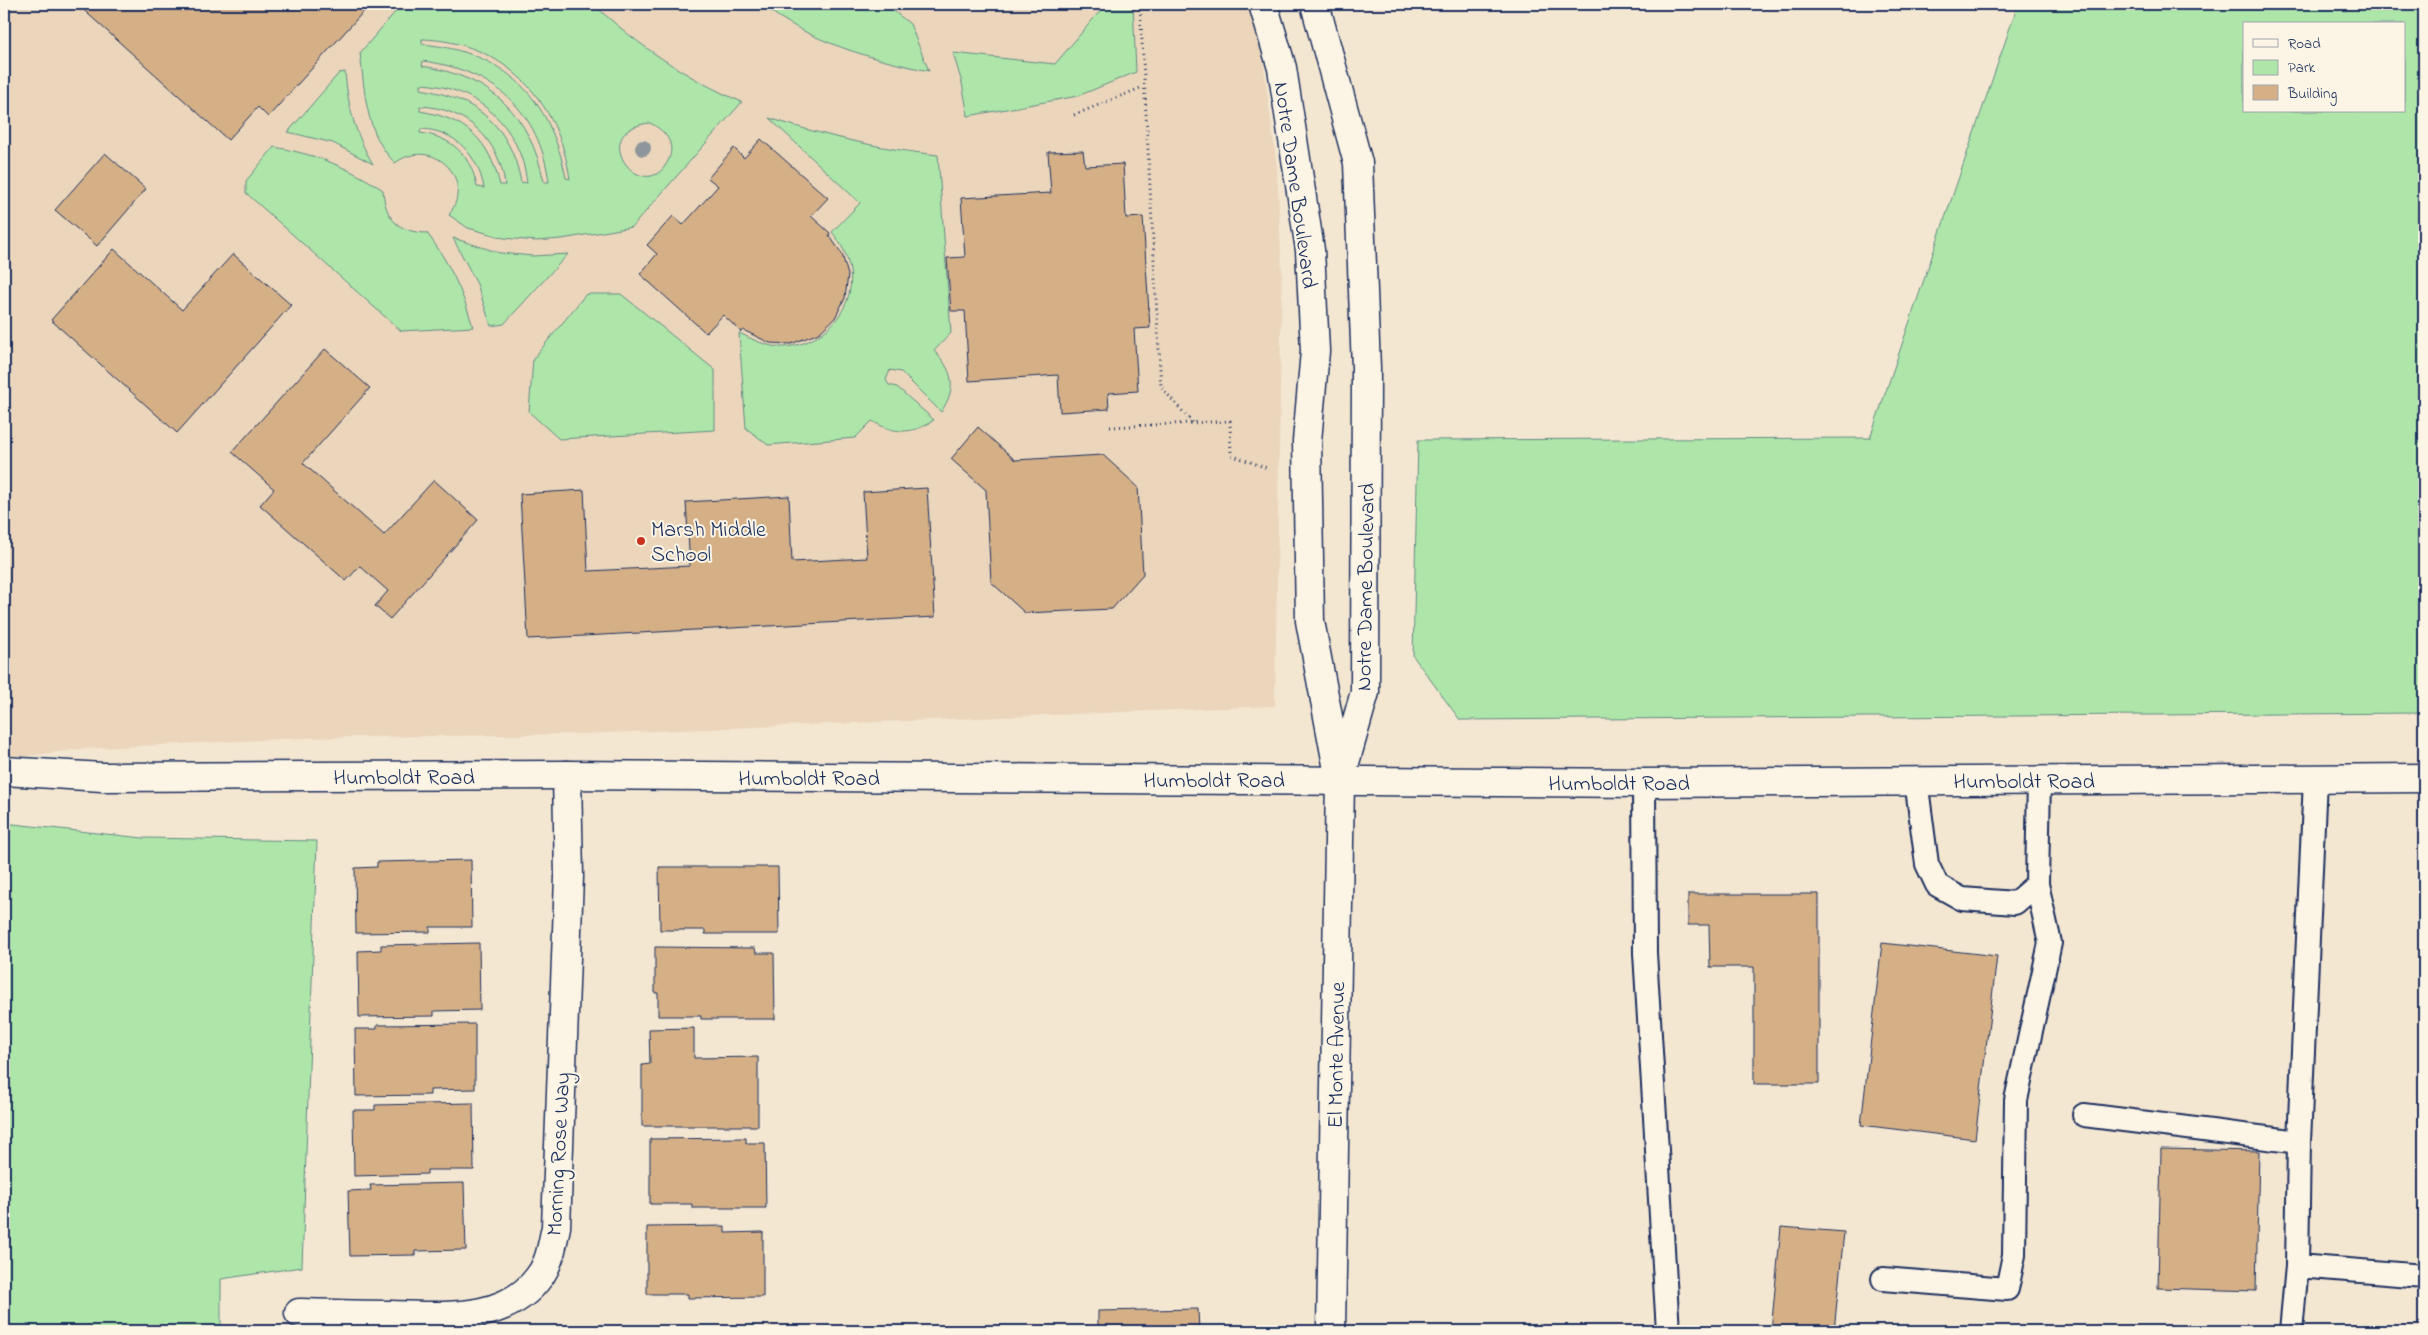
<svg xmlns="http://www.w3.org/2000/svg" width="2428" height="1335" font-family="'Indie Flower',sans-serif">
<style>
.built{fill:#ebd6bc}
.green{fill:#aee6a9;stroke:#648a84;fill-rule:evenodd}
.building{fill:#d5b087;stroke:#1b2f5e}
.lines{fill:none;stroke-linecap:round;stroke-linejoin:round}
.lane-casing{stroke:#1b2f5e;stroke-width:26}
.street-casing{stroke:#1b2f5e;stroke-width:31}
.path{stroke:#1b2f5e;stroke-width:3;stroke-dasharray:1 4;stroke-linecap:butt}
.lane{stroke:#fcf5e5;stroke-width:22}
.street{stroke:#fcf5e5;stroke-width:28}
.tree{fill:#8d969a}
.poi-dot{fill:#c8321e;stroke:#fcf5e5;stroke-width:2}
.labels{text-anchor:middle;stroke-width:4;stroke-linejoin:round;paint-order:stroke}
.street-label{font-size:22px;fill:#1b2f5e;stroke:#fcf5e5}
.poi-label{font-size:22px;fill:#1b2f5e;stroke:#fcf5e5;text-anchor:start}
</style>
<rect width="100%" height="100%" fill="#f4e7d2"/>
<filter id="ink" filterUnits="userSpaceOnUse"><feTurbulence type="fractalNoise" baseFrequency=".02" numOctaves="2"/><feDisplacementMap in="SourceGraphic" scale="10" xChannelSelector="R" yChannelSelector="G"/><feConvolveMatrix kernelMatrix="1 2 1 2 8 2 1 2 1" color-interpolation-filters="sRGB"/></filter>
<g filter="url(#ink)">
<polygon class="built" points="4,4 1258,4 1264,67 1277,167 1282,271 1275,706 582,734 301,738 81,749 4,759"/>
<g class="green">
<path d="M402 4H593C639 46 684 77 742 102L632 227 562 239 536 241 504 238 468 228 449 215C476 177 432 136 395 163 365 133 365 92 360 53ZM422 39C504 41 559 101 570 179L566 178C550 97 506 52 422 44ZM423 61C493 70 540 111 549 182H544C530 114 492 77 422 66ZM421 84C478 87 521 127 527 183L521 182C510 124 476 99 421 89ZM420 106C466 108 500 140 505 185H500C489 139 466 119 420 111ZM650 123C668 132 678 147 665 166 639 203 586 130 650 123ZM421 129C455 130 478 155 484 188L477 187C471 155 452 137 420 133Z"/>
<path d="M761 4H885L910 24 929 71C871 59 809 42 761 4Z"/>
<polygon points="1106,4 1133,4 1136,72 1078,96 968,116 962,83 953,53 1055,64"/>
<path d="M2018 4H2424V713L1460 720 1413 656 1418 440 1870 438ZM2244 24H2404V111H2244Z"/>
<path d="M345 72C348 107 355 134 373 164L333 143 288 132 339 73Z"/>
<path d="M769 118C825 136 880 149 938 155L951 333 934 351C954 371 957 388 941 412L901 372 890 370 886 380 889 385 897 387 934 420C912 435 894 434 872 421L855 438 768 445 746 428 739 333C752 339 767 347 782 347 825 346 861 304 848 262 845 250 839 241 832 232L860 203Z"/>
<path d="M274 147C314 154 349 167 383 190 385 219 398 232 427 233 449 262 463 292 473 327L401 331 246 193V181Z"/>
<polygon points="453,238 500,253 533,256 568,254 504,324 491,326 477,284"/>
<polygon points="586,294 621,294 715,370 715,430 559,439 529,412 533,359"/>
<polygon points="4,823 143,838 317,841 302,1267 221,1279 221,1331 4,1331"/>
</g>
<g class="building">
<polygon points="77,4 356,4 364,11 268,117 258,107 228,140"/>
<polygon points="761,139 828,198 811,216 830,233 829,235 842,254 848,275 845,298 835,318 819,333 791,344 770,343 743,330 741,332 723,315 706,333 640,274 657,254 647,245 673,216 683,225 718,186 708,178 734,148 744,158"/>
<polygon points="1083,151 1085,166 1123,164 1126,218 1143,217 1150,328 1134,329 1138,391 1108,393 1109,409 1060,412 1058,375 969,381 965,311 951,311 947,258 965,257 961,198 1051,193 1048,152"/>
<polygon points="105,153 146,189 97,246 55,210"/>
<polygon points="114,249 182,310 233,254 291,305 177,433 51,320"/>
<polygon points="325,349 370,388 303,463 384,535 434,480 478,520 390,619 375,606 388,591 360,566 346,581 260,505 274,489 232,452"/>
<polygon points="978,427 1015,460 1103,455 1138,487 1143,574 1112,609 1025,613 991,582 986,490 951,459"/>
<polygon points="927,488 935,617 528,639 520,494 584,490 588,571 690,566 686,502 789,496 792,562 867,558 863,492"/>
<polygon points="471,860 472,927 430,927 430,932 356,933 355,868 377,867 377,862"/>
<polygon points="659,867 778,867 779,934 705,934 705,930 660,930"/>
<polygon points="1688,894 1819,894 1819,1084 1754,1084 1754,967 1710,967 1709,925 1688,925"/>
<polygon points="479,943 480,1010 434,1011 434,1016 359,1017 358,951 381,950 381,945"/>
<polygon points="1882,943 1997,956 1975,1139 1861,1125"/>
<polygon points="655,947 755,948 756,953 774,953 775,1019 701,1019 701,1016 658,1016 658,993 655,993"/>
<polygon points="475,1024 475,1089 430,1090 430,1095 356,1096 355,1029 377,1029 377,1025"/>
<polygon points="694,1028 694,1058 758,1057 758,1126 642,1126 642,1065 650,1064 649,1029"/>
<polygon points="473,1103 474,1170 427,1170 427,1174 354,1176 353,1110 375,1110 375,1105"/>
<polygon points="746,1138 746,1143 765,1143 766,1208 692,1208 692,1204 650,1204 650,1139"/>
<polygon points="2161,1149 2259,1151 2256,1291 2158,1288"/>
<polygon points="464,1183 466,1250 415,1251 415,1255 350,1256 348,1191 371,1190 370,1185"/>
<polygon points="725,1226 725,1233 763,1232 763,1297 688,1298 688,1294 647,1294 647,1227"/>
<polygon points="1781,1227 1844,1232 1834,1331 1771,1331"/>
<polygon points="1198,1309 1199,1331 1098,1331 1098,1311"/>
</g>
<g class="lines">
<defs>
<g id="lane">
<polyline points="2315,779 2299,1142 2297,1266 2424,1276"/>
<polyline points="1916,780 1927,864 1937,885 1962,899 2015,903 2037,884 2039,779"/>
<polyline points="1644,783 1645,953 1668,1331"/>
<polyline points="2084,1115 2299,1142"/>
<polyline points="1883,1279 2007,1289 2014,1255 2016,1100 2050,943 2037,884"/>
<polyline points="2291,1331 2297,1266"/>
</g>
<g id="street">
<polyline points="1263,4 1282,68 1310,250 1315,351 1307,441 1310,621 1340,780 1331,1331"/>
<polyline points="1315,4 1358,163 1366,368 1365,692 1342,773"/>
<polyline points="4,771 102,777 567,775 1644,783 2424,778"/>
<path d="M299 1313C330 1314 360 1315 391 1315 441 1316 505 1324 539 1277 550 1263 552 1245 556 1227L569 877 567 775"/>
</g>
</defs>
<use href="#lane" class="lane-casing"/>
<use href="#street" class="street-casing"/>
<g class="path">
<polyline points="1140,4 1161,387 1193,423"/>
<polyline points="1074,115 1143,87"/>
<polyline points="1110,427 1230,421 1231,455 1267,468"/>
</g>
<use href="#lane" class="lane"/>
<use href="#street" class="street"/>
</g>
<circle class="tree" cx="643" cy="148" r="8"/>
</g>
<circle class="poi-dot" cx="641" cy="541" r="5"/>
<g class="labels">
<g class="street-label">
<text transform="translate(1297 185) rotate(82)" y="8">Notre Dame Boulevard</text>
<text transform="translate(1364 587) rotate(-89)" y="8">Notre Dame Boulevard</text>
<text x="404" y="784">Humboldt Road</text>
<text x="809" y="785">Humboldt Road</text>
<text x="1214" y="787">Humboldt Road</text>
<text x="2024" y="788">Humboldt Road</text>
<text x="1619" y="790">Humboldt Road</text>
<text transform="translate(1335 1055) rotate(-89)" y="8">El Monte Avenue</text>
<text transform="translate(557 1154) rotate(-87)" y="8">Morning Rose Way</text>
</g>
<g class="poi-label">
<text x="651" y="536">Marsh Middle<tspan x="651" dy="25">School</tspan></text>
</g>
</g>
<rect width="2428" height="1335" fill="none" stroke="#fcf5e5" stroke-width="20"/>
<rect x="10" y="10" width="2408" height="1315" fill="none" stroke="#1b2f5e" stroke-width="2" filter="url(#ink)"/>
<rect x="2243" y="22" width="162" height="90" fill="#fcf5e5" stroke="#a2a6af"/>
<rect x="2253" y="39" width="25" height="8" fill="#fcf5e5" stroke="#a2a6af"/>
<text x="2288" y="48" font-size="15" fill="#1b2f5e">Road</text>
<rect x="2253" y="60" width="25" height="15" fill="#aee6a9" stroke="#a2a6af"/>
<text x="2288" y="72" font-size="15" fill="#1b2f5e">Park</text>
<rect x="2253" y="85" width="25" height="15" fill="#d5b087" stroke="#a2a6af"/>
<text x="2288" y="98" font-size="15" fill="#1b2f5e">Building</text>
</svg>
